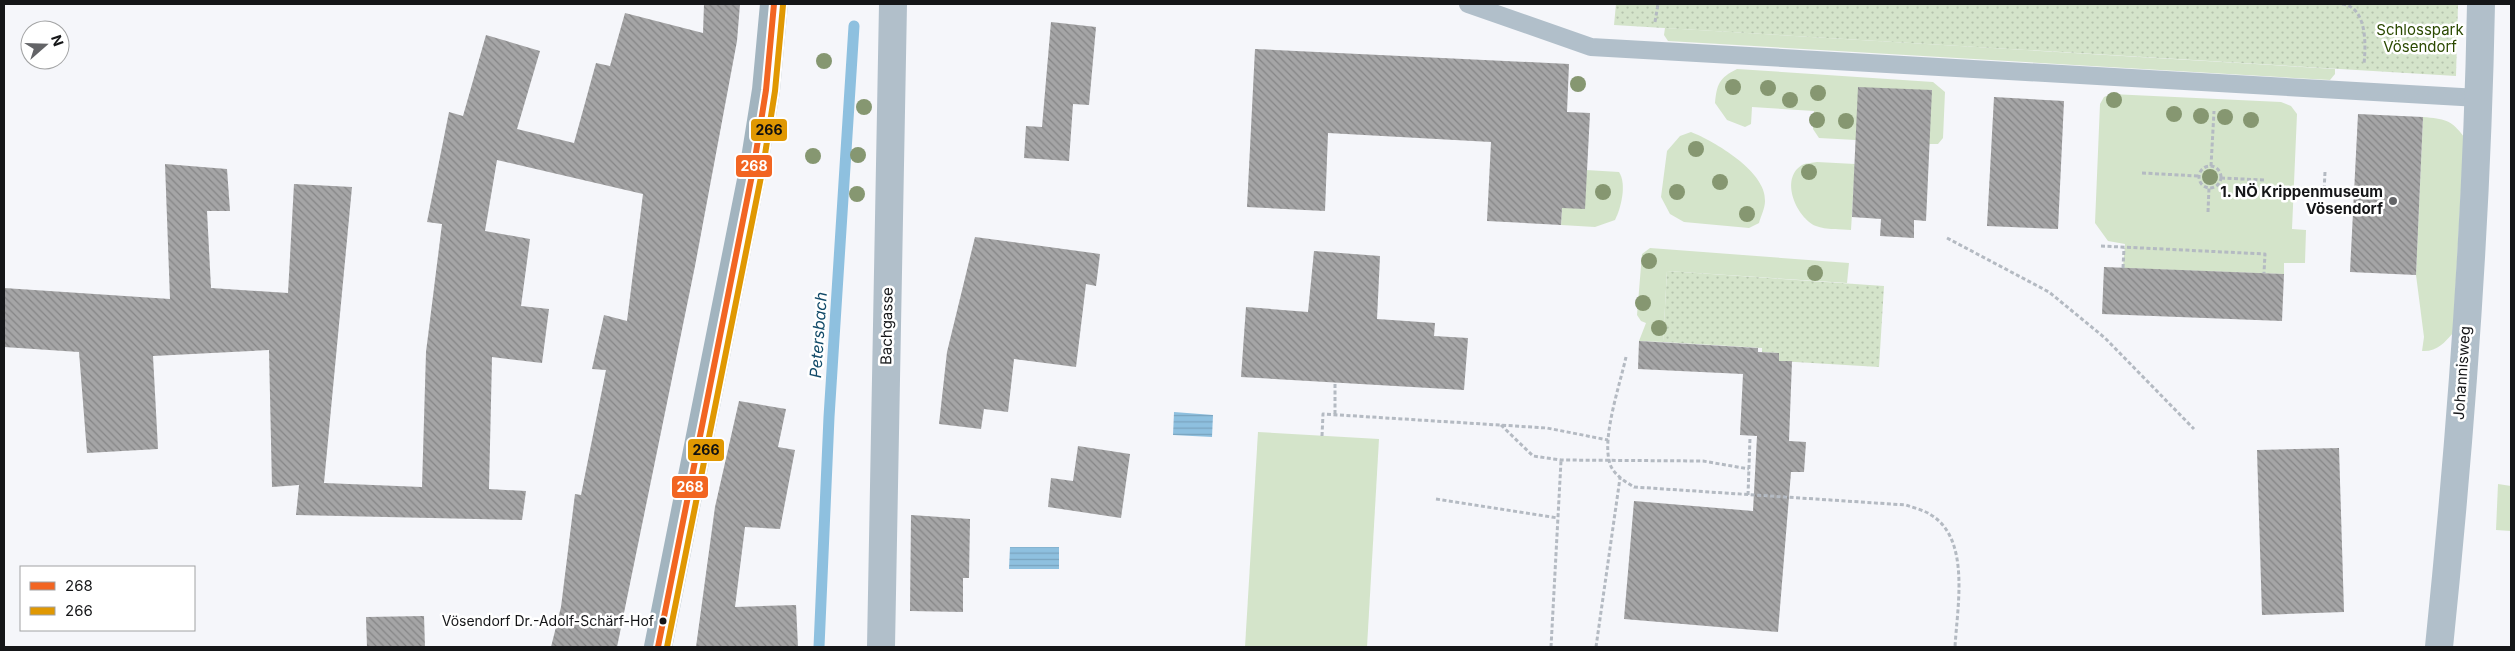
<svg xmlns="http://www.w3.org/2000/svg" width="2515" height="651" font-family="Inter,sans-serif">
<style>
.grass{fill:#d4e4ca}
.park{fill:url(#park-dots)}
.water{fill:url(#water-rules)}
.lines{fill:none;stroke-linecap:round;stroke-linejoin:round}
.stream{stroke:#8ec0df;stroke-width:11}
.building{fill:url(#building-back-hatch)}
.path{stroke:#b4bac2;stroke-width:3;stroke-dasharray:4 2.5;stroke-linecap:butt}
.lane{stroke:#b1bfca;stroke-width:18}
.street{stroke:#b1bfca;stroke-width:28}
.secondary{stroke:#a2b4bf;stroke-width:28}
.bus-1-casing{stroke:#fff;stroke-width:10}
.bus-2-casing{stroke:#fff;stroke-width:10}
.bus-1{stroke:#f26522;stroke-width:6}
.bus-2{stroke:#e09802;stroke-width:6}
.tree{fill:#869771}
.poi-dot{fill:#636467;stroke:#fff;stroke-width:2}
.bus-dot{fill:#151618;stroke:#fff;stroke-width:2}
.labels{text-anchor:middle;stroke-width:5;stroke-linejoin:round;paint-order:stroke}
.bus-label{font-size:14px;fill:#151618;stroke:#fff;text-anchor:end}
.park-label{font-size:15px;fill:#2b4901;stroke:#fff}
.poi-label{font-size:15px;font-weight:bold;fill:#151618;stroke:#fff;text-anchor:end}
.street-label{font-size:15px;fill:#151618;stroke:#fff}
.water-label{font-size:16px;font-style:italic;fill:#134b69;stroke:#fff}
.line-badge{stroke:#fff;stroke-width:2}
.badge-label{font-size:14px;text-anchor:middle;font-weight:bold;fill:#fff}
.pale-badge-label{font-size:14px;text-anchor:middle;font-weight:bold;fill:#111}
</style>
<defs>
<pattern id="park-dots" width="8" height="8" patternUnits="userSpaceOnUse" patternTransform="scale(1.25)"><rect width="8" height="8" fill="#d4e4ca"/><path d="M2 2h.1M6 6h.1" fill="none" stroke="#b5c3ad" stroke-width="1.8" stroke-linecap="round"/></pattern>
<pattern id="water-rules" width="6" height="5" patternUnits="userSpaceOnUse" patternTransform="scale(1.25)"><rect width="6" height="5" fill="#8ec0df"/><path d="M0 2.5h6" fill="none" stroke="#7aa4bf"/></pattern>
<pattern id="building-back-hatch" width="6" height="6" patternUnits="userSpaceOnUse" patternTransform="scale(1.25)"><rect width="6" height="6" fill="#a5a5a6"/><path d="M-1 5l2 2M0 0l6 6M5-1l2 2" fill="none" stroke="#858586"/></pattern>
</defs>
<rect width="100%" height="100%" fill="#f5f6fa"/>
<g class="grass">
<polygon points="1665,28 2335,69 2335,74 2330,80 1668,41 1664,35"/>
<path d="M1737 69 1933 82 1945 92 1943 138 1938 144H1929L1819 138 1813 129 1814 111 1752 107 1751 124 1745 127 1727 120 1715 103C1717 84 1719 78 1737 69Z"/>
<polygon points="2111,94 2281,102 2291,106 2297,114 2292,229 2306,230 2305,263 2284,263 2284,274 2123,268 2125,244 2108,241 2095,223 2100,104 2104,97"/>
<path d="M2423 117C2444 119 2451 119 2464 137L2453 333C2444 343 2437 352 2422 351L2424 337 2416 275Z"/>
<path d="M1691 132C1714 141 1767 172 1765 201 1765 208 1761 216 1759 223L1749 228 1684 222 1670 214 1661 197 1667 151 1680 136Z"/>
<path d="M1817 162 1855 164 1851 230C1841 229 1826 230 1816 226 1797 218 1779 179 1802 165 1806 163 1813 163 1817 162Z"/>
<path d="M1586 170 1619 172C1627 184 1621 208 1615 220L1595 227 1561 225 1562 208Z"/>
<polygon points="1650,248 1849,263 1847,283 1667,271 1663,342 1639,341 1646,323 1641,321 1637,315 1642,254"/>
<polygon points="1258,432 1379,439 1367,647 1245,647"/>
<polygon points="2498,484 2511,486 2511,531 2496,530"/>
</g>
<g class="park">
<polygon points="1616,4 2458,4 2456,76 1614,25"/>
<polygon points="1667,271 1884,286 1879,367 1779,361 1779,353 1762,352 1762,348 1663,342"/>
</g>
<g class="water">
<polygon points="1174,412 1213,415 1212,437 1173,435"/>
<polygon points="1010,547 1059,547 1059,569 1009,569"/>
</g>
<g class="lines">
<polyline class="stream" points="819,647 829,417 854,26"/>
</g>
<g class="building">
<polygon points="704,4 740,4 737,41 695,266 617,647 551,647 561,607 575,494 581,495 606,370 592,369 604,315 627,321 643,194 497,160 485,231 530,239 521,306 549,309 542,363 492,357 489,489 526,491 522,520 296,515 299,485 272,487 269,350 153,356 158,449 87,453 79,352 4,347 4,288 170,299 165,164 227,169 230,211 207,211 211,288 288,293 294,184 352,187 324,483 422,487 426,352 442,224 427,222 449,112 463,116 486,35 540,51 517,129 574,143 596,63 610,66 625,13 703,33"/>
<polygon points="1051,22 1096,27 1089,105 1073,104 1069,161 1024,158 1026,126 1042,127"/>
<polygon points="1255,49 1569,64 1567,112 1590,113 1585,209 1562,208 1561,225 1487,221 1491,142 1328,133 1325,211 1247,207"/>
<polygon points="1858,87 1932,90 1926,221 1914,220 1914,238 1880,236 1881,219 1852,217"/>
<polygon points="1994,97 2064,101 2058,229 1987,226"/>
<polygon points="2358,114 2423,117 2416,275 2350,272"/>
<polygon points="975,237 1100,254 1096,286 1086,284 1076,367 1014,359 1008,412 984,409 981,429 939,424 947,352"/>
<polygon points="1314,251 1380,256 1377,319 1435,323 1434,336 1468,338 1464,390 1241,377 1246,307 1308,312"/>
<polygon points="2104,267 2284,274 2282,321 2102,314"/>
<polygon points="1639,341 1758,348 1758,352 1779,353 1779,361 1792,361 1789,441 1806,442 1804,472 1791,472 1778,632 1624,619 1634,501 1753,511 1757,436 1740,435 1743,374 1638,369"/>
<polygon points="739,401 786,409 778,447 795,450 780,529 745,527 735,607 796,605 798,647 696,647 715,507"/>
<polygon points="1078,446 1130,454 1121,518 1048,507 1051,478 1073,481"/>
<polygon points="2339,448 2344,612 2262,615 2257,450"/>
<polygon points="911,515 970,519 969,578 963,578 963,612 910,611"/>
<polygon points="424,616 425,647 367,647 366,617"/>
</g>
<g class="lines">
<g class="path">
<path d="M2342 4C2367 7 2366 44 2364 64"/>
<polyline points="1655,22 1658,4"/>
<circle cx="2210" cy="177" r="11"/>
<polyline points="2211,166 2214,111"/>
<polyline points="2325,172 2324,192 2354,194"/>
<polyline points="2142,173 2198,176"/>
<polyline points="2221,178 2264,180"/>
<polyline points="2208,212 2209,188"/>
<polyline points="1947,238 2049,292 2105,338 2194,429"/>
<polyline points="2101,246 2265,254 2264,273"/>
<polyline points="2123,268 2124,248"/>
<path d="M1626 357C1620 384 1603 434 1609 460 1611 473 1624 481 1634 487L1906 505C1914 508 1924 510 1931 515 1971 539 1957 608 1955 647"/>
<polyline points="1335,414 1335,384"/>
<polyline points="1501,425 1533,456 1561,460 1703,461 1749,469"/>
<polyline points="1322,436 1323,414 1547,428 1608,440"/>
<polyline points="1748,495 1750,438"/>
<polyline points="1436,499 1558,518"/>
<polyline points="1551,647 1561,461"/>
<polyline points="1596,647 1620,478"/>
</g>
<polyline class="lane" points="1468,4 1591,47 2479,98"/>
<g class="street">
<polyline points="881,647 893,4"/>
<path d="M2439 647C2461 434 2477 218 2481 4"/>
</g>
<polyline class="secondary" points="658,647 754,165 766,90 774,4"/>
<defs>
<polyline id="bus-1" points="658,647 754,165 766,90 774,4"/>
<polyline id="bus-2" points="667,647 763,167 775,91 783,5"/>
</defs>
<use href="#bus-1" class="bus-1-casing"/>
<use href="#bus-2" class="bus-2-casing"/>
<use href="#bus-1" class="bus-1"/>
<use href="#bus-2" class="bus-2"/>
</g>
<g class="tree">
<circle cx="824" cy="61" r="8"/>
<circle cx="1578" cy="84" r="8"/>
<circle cx="1733" cy="87" r="8"/>
<circle cx="1768" cy="88" r="8"/>
<circle cx="1818" cy="93" r="8"/>
<circle cx="1790" cy="100" r="8"/>
<circle cx="2114" cy="100" r="8"/>
<circle cx="864" cy="107" r="8"/>
<circle cx="2174" cy="114" r="8"/>
<circle cx="2201" cy="116" r="8"/>
<circle cx="2225" cy="117" r="8"/>
<circle cx="1817" cy="120" r="8"/>
<circle cx="2251" cy="120" r="8"/>
<circle cx="1846" cy="121" r="8"/>
<circle cx="1696" cy="149" r="8"/>
<circle cx="858" cy="155" r="8"/>
<circle cx="813" cy="156" r="8"/>
<circle cx="1809" cy="172" r="8"/>
<circle cx="2210" cy="177" r="8"/>
<circle cx="1720" cy="182" r="8"/>
<circle cx="1603" cy="192" r="8"/>
<circle cx="1677" cy="192" r="8"/>
<circle cx="857" cy="194" r="8"/>
<circle cx="1747" cy="214" r="8"/>
<circle cx="1649" cy="261" r="8"/>
<circle cx="1815" cy="273" r="8"/>
<circle cx="1643" cy="303" r="8"/>
<circle cx="1659" cy="328" r="8"/>
</g>
<circle class="poi-dot" cx="2393" cy="201" r="5"/>
<circle class="bus-dot" cx="663" cy="621" r="4.5"/>
<g class="labels">
<g class="bus-label">
<text x="654" y="626">Vösendorf Dr.-Adolf-Schärf-Hof</text>
</g>
<g class="park-label">
<text x="2420" y="35">Schlosspark<tspan x="2420" dy="17">Vösendorf</tspan></text>
</g>
<g class="poi-label">
<text x="2383" y="197">1. NÖ Krippenmuseum<tspan x="2383" dy="17">Vösendorf</tspan></text>
</g>
<g class="street-label">
<text transform="translate(887 326) rotate(-89)" y="5">Bachgasse</text>
<text transform="translate(2462 373) rotate(-86)" y="5">Johannisweg</text>
</g>
<g class="water-label">
<text transform="translate(818 335) rotate(-86)" y="6">Petersbach</text>
</g>
</g>
<g class="line-badge">
<rect x="750" y="118" width="38" height="24" rx="5" fill="#e09802"/>
<rect x="735" y="154" width="38" height="24" rx="5" fill="#f26522"/>
<rect x="687" y="438" width="38" height="24" rx="5" fill="#e09802"/>
<rect x="671" y="475" width="38" height="24" rx="5" fill="#f26522"/>
</g>
<g class="badge-label">
<text x="754" y="171">268</text>
<text x="690" y="492">268</text>
</g>
<g class="pale-badge-label">
<text x="769" y="135">266</text>
<text x="706" y="455">266</text>
</g>
<rect width="2515" height="651" fill="none" stroke="#151618" stroke-width="10"/>
<rect x="20" y="566" width="175" height="65" fill="#ffffff" stroke="#a1a2a3"/>
<rect x="30" y="582" width="25" height="8" fill="#f26522" stroke="#a1a2a3"/>
<text x="65" y="591" font-size="15" fill="#151618">268</text>
<rect x="30" y="607" width="25" height="8" fill="#e09802" stroke="#a1a2a3"/>
<text x="65" y="616" font-size="15" fill="#151618">266</text>
<g transform="translate(45 45) rotate(70)"><circle r="24" fill="#ffffff" stroke="#a1a2a3"/>
<path d="M0-4L9 19L0 12L-9 19Z" fill="#636467"/>
<text y="-8" font-size="14" font-weight="bold" text-anchor="middle" fill="#151618">N</text>
</g>
</svg>
